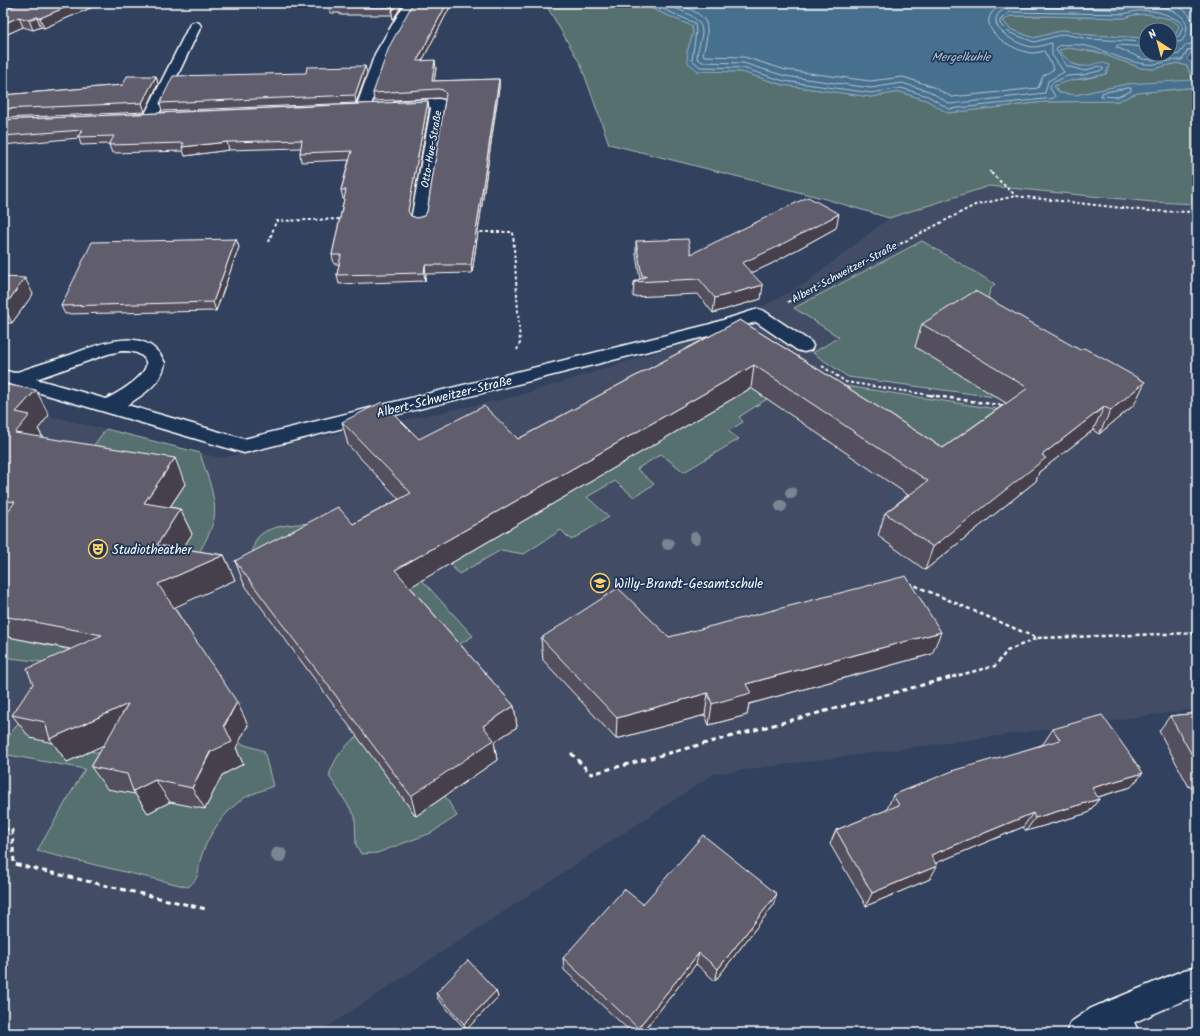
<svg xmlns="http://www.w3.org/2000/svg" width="1200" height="1036" font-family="Kalam,sans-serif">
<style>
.built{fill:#434d65}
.green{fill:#54706e;stroke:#aab8b6}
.water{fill:#466f8e;stroke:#90a9bb;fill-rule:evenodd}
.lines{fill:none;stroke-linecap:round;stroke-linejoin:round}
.shore{stroke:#b5c5d2;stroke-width:1}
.service-casing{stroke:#fff;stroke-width:3}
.minor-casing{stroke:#fff;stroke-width:3}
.tertiary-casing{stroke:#fff;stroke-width:3}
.path-far3{stroke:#fff;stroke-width:1.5;stroke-dasharray:2.5 2;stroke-linecap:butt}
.path-far2{stroke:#fff;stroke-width:2;stroke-dasharray:3 2.5;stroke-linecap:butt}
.path-far1{stroke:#fff;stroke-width:2.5;stroke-dasharray:4 3;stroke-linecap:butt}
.path{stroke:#fff;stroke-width:3;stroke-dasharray:5 4;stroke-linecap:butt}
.service{fill:#1d3557;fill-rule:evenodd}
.minor{fill:#1d3557;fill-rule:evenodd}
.tertiary{fill:#1d3557;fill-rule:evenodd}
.tree{fill:#788693}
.wall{fill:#53505e;stroke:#fff}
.shaded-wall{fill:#44414c;stroke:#fff}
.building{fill:#615d6d;stroke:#fff}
.labels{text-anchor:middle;stroke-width:3.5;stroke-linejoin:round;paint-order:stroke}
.far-street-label{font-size:11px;fill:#fff;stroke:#1d3557}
.far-water-label{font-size:12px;font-style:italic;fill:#b5c5d2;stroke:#1d3557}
.street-label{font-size:13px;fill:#fff;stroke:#1d3557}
.poi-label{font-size:13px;fill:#fff;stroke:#1d3557;text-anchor:start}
</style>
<rect width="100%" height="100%" fill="#31415e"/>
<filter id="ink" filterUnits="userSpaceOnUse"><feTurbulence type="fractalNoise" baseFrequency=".025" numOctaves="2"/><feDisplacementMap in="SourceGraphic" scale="8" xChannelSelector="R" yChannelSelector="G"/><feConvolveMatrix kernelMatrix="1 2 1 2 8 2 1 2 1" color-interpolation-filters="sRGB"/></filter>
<g filter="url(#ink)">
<polygon class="built" points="989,186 1153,202 1197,204 1197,709 714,774 318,1033 3,1033 3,404 220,458 514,397 708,336 806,283 889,218"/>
<g class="green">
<polygon points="545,3 639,3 692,26 693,33 687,52 698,71 742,72 783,85 871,97 900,92 926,100 948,113 1045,102 1118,101 1137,93 1197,87 1197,204 1153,202 989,186 889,218 822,198 609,144 581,65"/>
<polygon points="1148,14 1170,19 1180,25 1176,34 1170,35 1170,30 1146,30 1146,38 1089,35 1064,30 1034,38 1010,29 1003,21 1010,16 1043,16 1125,18 1132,15"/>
<path d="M1068 48 1097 52 1141 68 1153 69 1177 63 1187 66 1193 81 1127 84 1076 95 1059 93 1053 86 1068 80 1084 79 1106 74 1109 65C1085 67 1075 71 1059 50Z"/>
<polygon points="922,241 995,284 992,287 988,296 992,304 1002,398 848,377 813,353 839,337 794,308"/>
<polygon points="839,385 1016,412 935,471"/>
<polygon points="751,388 767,399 739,417 743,422 728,431 739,439 684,472 661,454 637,469 654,484 634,497 615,481 587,497 609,517 571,540 561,530 524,554 501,550 459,574 450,564"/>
<path d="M106 429 200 453C206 474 219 501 213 523 208 538 200 551 192 565L169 570 191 534 156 528 185 484 78 466Z"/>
<path d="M338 523 249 574C251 565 252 548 256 540 267 520 318 524 338 523Z"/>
<polygon points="399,555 473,636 450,650 378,567"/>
<path d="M3 636 86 653 90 751 125 758 142 796 170 802 243 764 236 749 239 743 264 751 273 786C264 790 253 793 244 798 224 812 209 833 201 857 197 872 201 877 188 887L37 851 85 769 3 754V745L58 664 3 657Z"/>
<path d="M357 736 416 816 445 796 457 816 431 833 377 853 361 854 356 845 355 816 329 776C335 757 342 749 357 736Z"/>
</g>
<path class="water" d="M639 3H1197V51L1191 53 1187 59 1197 68V87L1137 93 1118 101 1045 102 948 113 926 100 900 92 871 97 783 85 742 72 698 71 688 63 687 52 693 33 692 26ZM1148 14 1170 19 1179 25 1176 34 1170 35V54H1146V38L1089 35 1064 30 1034 38 1010 29 1003 21 1010 16H1043L1125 18 1132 15ZM1068 48 1097 52 1141 68 1153 69 1177 63 1187 66 1193 80 1127 84 1076 95 1059 93 1054 86C1070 79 1088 78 1106 74L1109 65C1095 60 1097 65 1085 66 1074 68 1065 58 1059 50Z"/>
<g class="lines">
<g class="shore">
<path d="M649 3 695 23 696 32 692 60 700 67 743 68 784 81 871 93 901 88 928 96 949 109 1054 98 1055 96 1050 88 1052 83 1067 76 1083 75 1103 70V68L1099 66 1084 71 1067 66 1056 50 1058 46C1093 39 1113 60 1145 64 1158 66 1169 59 1182 60L1188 50 1197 48"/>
<path d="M662 3C675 9 703 15 702 33 701 42 697 49 697 58L702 62 743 63 785 76 871 88 902 83 929 91 950 104 1045 93 1048 81 1064 72 1052 55V43C1046 44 1040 47 1033 47 1022 47 989 30 997 16 999 11 1006 9 1010 7 1042 7 1074 8 1106 9 1111 9 1118 10 1124 9 1131 7 1138 5 1145 5 1164 5 1200 15 1182 41L1170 44"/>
<path d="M677 3C708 17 712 20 703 54L704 56 744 57 786 70 870 81 903 77 931 86 952 97 1038 88 1043 76 1054 69 1044 51C1040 52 1036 53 1032 53 1018 52 986 36 989 19 990 12 998 7 1003 3"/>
<path d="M1166 3C1185 8 1195 13 1192 35L1197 37"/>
<path d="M1146 42 1088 39 1064 34 1034 42 1008 32 1000 24V20L1010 12 1124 14C1145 7 1164 11 1182 23L1183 27 1179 36 1170 39"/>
<polyline points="1146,47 1118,45 1116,47 1143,59 1153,60 1179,54 1186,45 1197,43"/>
<polygon points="1127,88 1131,88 1131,91 1117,97 1101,96 1102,93"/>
</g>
<defs>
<polygon id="service" points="195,22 199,23 201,26 158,116 156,119 151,120 146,119 144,116 189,26 191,23"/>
<g id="minor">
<polygon points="405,3 417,3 389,54 370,108 368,111 363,112 358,111 356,108 375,54"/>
<polygon points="439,99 444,100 446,103 427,220 425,223 419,225 413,223 411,220 431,108 400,109 395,108 393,105 395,102 400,101"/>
<path d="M758 309 764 311 811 342 813 346 811 350 804 352 797 350 756 322 712 335 244 453 3 382V370L14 373C32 367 51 361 70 355 100 344 146 323 165 363 162 383 143 395 127 405L244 439 707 325ZM121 351C129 351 135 351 142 356 160 370 116 394 106 399L36 379 108 354Z"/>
<polygon points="1101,1004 1134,1022 1139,1033 1093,1033 1090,1031 1085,1020 1090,1009"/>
</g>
<polygon id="tertiary" points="1197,967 1197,997 1185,1000 1110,1033 1066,1033 1071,1022 1090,1009 1184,970"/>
</defs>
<use href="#service" class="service-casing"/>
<use href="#minor" class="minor-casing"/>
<use href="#tertiary" class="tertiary-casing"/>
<polyline class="path-far3" points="989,171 993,174"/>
<g class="path-far2">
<polyline points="991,173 1015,195"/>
<polyline points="475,232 513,232 520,343 517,350"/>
<polyline points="269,242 276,221 343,219"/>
<polyline points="788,302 975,205 1016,196 1149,211 1197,212"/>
<polyline points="822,366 846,382 936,396"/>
</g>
<g class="path-far1">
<polyline points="929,395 1005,406"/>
<polyline points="909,583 1037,638 1197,633"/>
<polyline points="952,677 995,666 1007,651 1037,638"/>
</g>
<g class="path">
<polyline points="571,753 591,774 956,676"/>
<polyline points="3,829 12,830 14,864 206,909"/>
</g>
<use href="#service" class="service"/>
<use href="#minor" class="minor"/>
<use href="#tertiary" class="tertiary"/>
</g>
<g class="tree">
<circle cx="791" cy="493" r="6"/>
<circle cx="781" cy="506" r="6"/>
<circle cx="695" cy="538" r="6"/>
<circle cx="668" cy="544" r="6"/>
<circle cx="279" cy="855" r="8"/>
</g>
<g class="wall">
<polygon points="3,3 12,6 21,3 102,3 44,28 41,27 33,30 23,27 3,36"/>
<polygon points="403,3 393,20 393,15 340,15 340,13 330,13 329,6"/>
<polygon points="413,3 452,3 422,61 436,68 434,81 499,79 499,88 472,273 426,274 425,281 339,284 337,275 339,264 334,264 332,255 344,199 343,199 341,190 349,160 301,162 300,153 301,148 229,150 185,156 184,151 112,153 109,145 109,144 81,145 79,138 3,145 3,120 428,101 429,110 410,215 411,216 417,218 424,216 427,212 445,100 444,99 439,98 374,101 373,93"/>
<polygon points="367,73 356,103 162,111 160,103"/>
<polygon points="156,76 158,84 145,112 3,118 3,95 123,85"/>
<polygon points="836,228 771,264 751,273 761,299 713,313 698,294 633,297 634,282 640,279 636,255 636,241 691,254"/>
<polygon points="236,239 239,247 216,311 65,314 61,306"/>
<polygon points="3,277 33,294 12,323 3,323"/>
<polygon points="740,320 943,448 1006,403 915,347 922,324 1134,405 1099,434 1093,430 1039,472 1036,481 925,570 878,536 885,513 908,495 751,388 410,587 514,706 517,727 494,742 497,760 416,816 244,584 235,561 353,524 399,499 348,445 342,422 419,439 518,439"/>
<polygon points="3,384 49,415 38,429 43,437 185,484 170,507 180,509 192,534 182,549 224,555 235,580 174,607 248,725 236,748 243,764 222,775 205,809 170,802 148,813 135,794 107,789 91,767 104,745 67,762 53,743 30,738 12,715 70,649 3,636"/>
<polygon points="669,637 932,654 749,704 747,715 709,725 705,715 616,739 543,660 541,638"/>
<polygon points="1197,713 1197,787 1189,787 1159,731 1170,716"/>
<polygon points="1053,729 1131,787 1098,797 1099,799 1088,813 1026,831 1023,827 936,863 930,879 866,906 830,844 836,830 887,810 887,809 893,795 1044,744 1043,744"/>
<polygon points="643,904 773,906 715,981 696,964 642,1033 632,1033 564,970 563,958"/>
<polygon points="496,991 498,997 466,1030 438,999 436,993"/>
</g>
<g class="shaded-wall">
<polygon points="3,3 20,3 3,10"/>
<polygon points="76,3 102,3 44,28 40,18"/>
<polygon points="398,3 403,3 393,20 392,12"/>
<polygon points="447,3 452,3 418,69 417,61"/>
<polygon points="19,17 23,27 3,36 3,24"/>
<polygon points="37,17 41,27 33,30 29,20"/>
<polygon points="435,60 436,68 433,89 432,81"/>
<polygon points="365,66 367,73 356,103 355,95"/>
<polygon points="156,76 158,84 145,112 142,103"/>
<polygon points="499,79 499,88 472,273 471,265"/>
<polygon points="428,101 429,110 410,220 408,211"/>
<polygon points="227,142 229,150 185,156 182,147"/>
<polygon points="839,214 836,228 771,264 741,278 742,263"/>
<polygon points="236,239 239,247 216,311 213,302"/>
<polygon points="425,265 426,274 425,281 424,273"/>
<polygon points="25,278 33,294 12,323 4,307"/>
<polygon points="763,285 761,299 713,313 715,298"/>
<polygon points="754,365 751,388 400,593 395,570"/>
<polygon points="1145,382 1134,405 1099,434 1111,410"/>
<polygon points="36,390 49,415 38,429 44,440 15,433 16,412"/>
<polygon points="1104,407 1093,430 1039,472 1036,481 925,570 933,547 1042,455"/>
<polygon points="175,458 185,484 156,528 144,503"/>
<polygon points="180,509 192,534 169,570 157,545"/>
<polygon points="224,555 235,580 171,609 158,584"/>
<polygon points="941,632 932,654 749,704 747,715 709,725 712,704 746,684"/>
<polygon points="708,693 705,715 616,739 617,718"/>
<polygon points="237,702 248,725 236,748 243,764 222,775 205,809 192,788"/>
<polygon points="128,704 143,727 67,762 50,739"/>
<polygon points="514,706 517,727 494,742 497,760 416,816 411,796 483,726"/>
<polygon points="1143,773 1131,787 1081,802 1092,788"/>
<polygon points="155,780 170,802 148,813 133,791"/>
<polygon points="1099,799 1088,813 1026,831 1035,818"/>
<polygon points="1033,813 1023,827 924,868 931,855"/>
<polygon points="937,866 930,879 866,906 872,893"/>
<polygon points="777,894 773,906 715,981 718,969"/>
<polygon points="699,953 696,964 642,1033 638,1033 638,1028"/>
<polygon points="496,991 498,997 466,1030 464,1024"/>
</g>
<g class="building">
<polygon points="21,3 76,3 40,18 37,17 29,20 19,17 3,24 3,10"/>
<polygon points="330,3 398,3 392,12 393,7 339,7 339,6 329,6"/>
<polygon points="413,3 447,3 417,61 435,60 432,81 499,79 471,265 425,265 424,273 337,275 341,255 332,255 346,190 341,190 352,151 300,153 302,140 227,142 182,147 184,143 109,145 114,136 78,137 82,130 3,136 3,120 428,101 408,211 411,216 417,218 424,216 427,212 446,94 443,90 438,89 373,93 389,47"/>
<polygon points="365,66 355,95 160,103 173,76 306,73 307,67"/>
<polygon points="127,76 156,76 142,103 3,109 3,95 123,85"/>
<polygon points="808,197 839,214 773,249 742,263 763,285 715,298 699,279 634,282 647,276 642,276 636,241 688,239 691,254"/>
<polygon points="236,239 213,302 61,306 92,242"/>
<polygon points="3,277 25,278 4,307 3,307"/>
<polygon points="975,291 1080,350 1084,348 1145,382 1111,410 1104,407 1042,455 1046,458 933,547 885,513 928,481 754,365 395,570 514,706 483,726 494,740 411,796 235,561 338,507 353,524 411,493 342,422 382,402 419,439 484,406 518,439 740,320 943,448 1028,388 922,324"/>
<polygon points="3,384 36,390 16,412 30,415 15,433 175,458 144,503 180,509 157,545 224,555 158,584 237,702 224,725 232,742 210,752 192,788 155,780 133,791 127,774 91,767 128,704 50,739 45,722 12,715 33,684 27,669 102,635 3,616 3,518 15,502 3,500"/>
<polygon points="906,576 941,632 746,684 751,693 712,704 708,693 617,718 541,638 618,588 669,637"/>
<polygon points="1197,713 1197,764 1170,716"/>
<polygon points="1102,715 1143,773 1092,788 1099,799 1035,818 1033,813 931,855 937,866 872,893 836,830 899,805 893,795 955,770 1060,740 1053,729"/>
<polygon points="703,835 777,894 718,969 699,953 638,1028 563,958 624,889 643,904"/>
<polygon points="468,960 496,991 464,1024 436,993"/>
</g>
</g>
<defs>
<symbol id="theatre-ring" viewBox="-11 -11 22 22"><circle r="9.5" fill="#1d3557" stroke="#ffd166" stroke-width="1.5"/><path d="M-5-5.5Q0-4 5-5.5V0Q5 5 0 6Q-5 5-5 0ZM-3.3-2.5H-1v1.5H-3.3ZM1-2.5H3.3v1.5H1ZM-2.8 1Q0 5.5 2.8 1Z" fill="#ffd166"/></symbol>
<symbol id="school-ring" viewBox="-11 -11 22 22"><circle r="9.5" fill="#1d3557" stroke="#ffd166" stroke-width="1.5"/><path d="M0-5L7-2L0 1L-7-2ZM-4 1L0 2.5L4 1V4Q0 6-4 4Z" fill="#ffd166"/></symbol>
</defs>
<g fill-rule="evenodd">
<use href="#theatre-ring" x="87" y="538" width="22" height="22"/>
<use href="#school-ring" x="589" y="572" width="22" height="22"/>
</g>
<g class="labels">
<g class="far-street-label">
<text transform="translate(431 149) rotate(-80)" y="4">Otto-Hue-Straße</text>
<text transform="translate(844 272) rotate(-28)" y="4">Albert-Schweitzer-Straße</text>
</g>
<g class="far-water-label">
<text x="961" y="61">Mergelkuhle</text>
</g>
<g class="street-label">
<text transform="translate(444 396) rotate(-14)" y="5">Albert-Schweitzer-Straße</text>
</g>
<g class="poi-label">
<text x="112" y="554">Studiotheather</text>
<text x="614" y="588">Willy-Brandt-Gesamtschule</text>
</g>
</g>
<rect width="1200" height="1036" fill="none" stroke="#1d3557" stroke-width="16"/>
<rect x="8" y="8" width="1184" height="1020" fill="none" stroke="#fff" stroke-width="1.5" filter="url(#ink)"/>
<g transform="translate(1158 42) rotate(324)"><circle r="19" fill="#1d3557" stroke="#77869a"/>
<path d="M0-3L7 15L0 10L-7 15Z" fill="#ffd166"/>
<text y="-6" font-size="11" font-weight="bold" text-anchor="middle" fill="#ffffff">N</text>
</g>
</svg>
